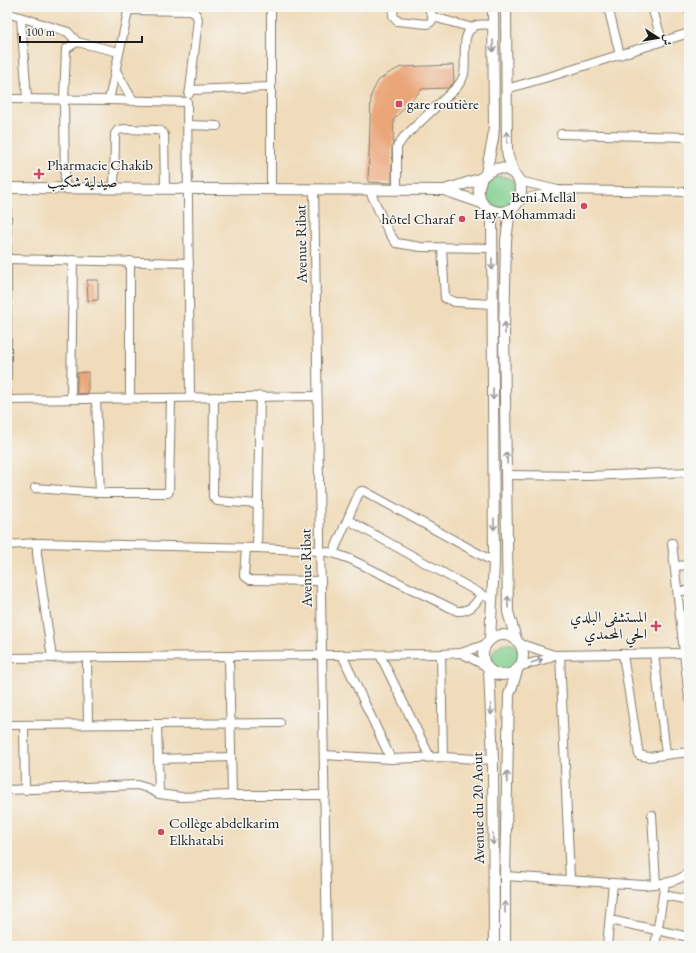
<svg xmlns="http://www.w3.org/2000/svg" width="696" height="953" font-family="'EB Garamond',Amiri,serif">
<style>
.green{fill:#7fce8e;stroke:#4e7555}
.building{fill:#eaa578}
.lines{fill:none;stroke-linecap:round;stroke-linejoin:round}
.minor-casing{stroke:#867c6b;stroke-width:10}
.major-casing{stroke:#867c6b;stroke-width:12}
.minor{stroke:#fff;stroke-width:8}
.major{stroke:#fff;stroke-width:10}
.oneway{stroke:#999}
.poi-dot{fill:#d1495b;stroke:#f6f6f2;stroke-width:1.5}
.labels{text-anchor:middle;stroke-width:3;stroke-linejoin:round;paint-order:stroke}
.poi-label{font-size:15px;fill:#1c1c1c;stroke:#f6f6f2;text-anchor:start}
.street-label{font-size:15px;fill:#1c1c1c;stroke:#f6f6f2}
</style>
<rect width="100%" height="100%" fill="#f6f6f2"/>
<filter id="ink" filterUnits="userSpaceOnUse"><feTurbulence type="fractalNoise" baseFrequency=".025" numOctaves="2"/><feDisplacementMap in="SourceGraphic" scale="8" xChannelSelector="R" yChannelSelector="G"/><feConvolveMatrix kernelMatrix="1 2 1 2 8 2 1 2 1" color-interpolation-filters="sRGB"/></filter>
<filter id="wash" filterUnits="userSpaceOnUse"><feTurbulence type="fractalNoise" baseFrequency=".012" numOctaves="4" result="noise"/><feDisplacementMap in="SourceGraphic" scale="16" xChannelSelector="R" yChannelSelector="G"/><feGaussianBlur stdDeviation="0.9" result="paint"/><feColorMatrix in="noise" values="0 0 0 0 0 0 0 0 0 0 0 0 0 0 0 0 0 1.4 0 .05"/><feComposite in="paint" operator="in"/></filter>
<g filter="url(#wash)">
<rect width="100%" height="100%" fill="#f0dbba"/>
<g class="green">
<path d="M498 176 507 177 514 181 519 198 502 211 487 202C483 191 486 181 498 176Z"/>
<circle cx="507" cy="658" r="15"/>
</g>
<g id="blocks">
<g class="building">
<polygon points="453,65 454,82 448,88 422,89 394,119 393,143 392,147 392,183 368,182 371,95 378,81 389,73 401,67"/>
<polygon points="87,280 98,280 98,300 88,301"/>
<polygon points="88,372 88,393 77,394 77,373"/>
</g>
</g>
</g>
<g filter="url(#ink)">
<use href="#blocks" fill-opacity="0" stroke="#867c6b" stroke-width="1"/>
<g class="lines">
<defs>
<g id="minor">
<polyline points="394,7 393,16 397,21 427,24 431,22 433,17"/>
<polyline points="428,7 433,17 473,28"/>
<polyline points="608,7 620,55"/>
<polyline points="652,7 662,41"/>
<polyline points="688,7 689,11"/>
<polyline points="128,10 190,11 195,13 198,19 190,90"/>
<polyline points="7,13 68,32 77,42 119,52"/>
<polyline points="21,18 27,99"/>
<polyline points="115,69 133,101"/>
<polyline points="506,89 555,75 689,33"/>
<polyline points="189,94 190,90 271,87"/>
<polyline points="7,99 109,100 129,7"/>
<polyline points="109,100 187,102 190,397"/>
<polyline points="188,125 217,126"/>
<polyline points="561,134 689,137"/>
<polyline points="519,181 558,190 689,192"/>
<polyline points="65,188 64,100 66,49 77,42"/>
<polyline points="114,189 115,134 118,130 125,129 157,130 161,131 164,135 165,189"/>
<polyline points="271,189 271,7"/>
<polyline points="314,189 327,946"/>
<polyline points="369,189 388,231 396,243 421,247 492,248"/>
<path d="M397 190V147L403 138 457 87C460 83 463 79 464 74 467 60 459 30 477 25 482 24 488 25 493 25"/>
<polyline points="519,200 557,191"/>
<polyline points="442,248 445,298 455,302 492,304"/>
<polyline points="7,259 189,263"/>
<polyline points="130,261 130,398"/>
<polyline points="214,397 213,497 217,501 258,504"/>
<polyline points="71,399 73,260"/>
<polyline points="96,399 100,493 168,493 169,491 171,398"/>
<polyline points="7,400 317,396"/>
<polyline points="7,420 7,188"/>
<polyline points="507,475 588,476 689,472"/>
<polyline points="35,488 100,493"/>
<polyline points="348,520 492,600"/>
<polyline points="37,543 37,554 52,658"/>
<polyline points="672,543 689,698"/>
<path d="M7 545 37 543 257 548 320 551 333 553 350 559 457 611C469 612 475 605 481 595"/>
<polyline points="246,548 244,575 247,578 250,580 321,581"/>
<polyline points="257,548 260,396"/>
<polyline points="333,553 358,495 361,491 364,491 494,562"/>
<polyline points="675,566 689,565"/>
<polyline points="678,591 689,591"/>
<polyline points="681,619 689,619"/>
<polyline points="521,644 554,655 689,653"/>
<polyline points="461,653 486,666"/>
<polyline points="441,654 443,757"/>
<polyline points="654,654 666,754"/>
<polyline points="342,655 391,759"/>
<polyline points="380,655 430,757"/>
<polyline points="560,655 570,880"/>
<polyline points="623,655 639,755 648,757 689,752"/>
<polyline points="229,657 232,795"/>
<polyline points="7,658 441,654 461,653 487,644"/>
<polyline points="87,658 88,724"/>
<polyline points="521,666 546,659 554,655"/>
<polyline points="157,724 159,794"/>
<polyline points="7,725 280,723"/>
<polyline points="24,725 25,790"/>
<polyline points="324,755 391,759 443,757 493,760"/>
<polyline points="158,759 231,757"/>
<polyline points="7,790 137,785 147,788 159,794 181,797 232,795 325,795"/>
<polyline points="652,815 656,884"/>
<path d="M505 876 643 885C662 883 673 884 689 873"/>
<polyline points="663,895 689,900"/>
<polyline points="610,920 689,937"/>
<polyline points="607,946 613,883"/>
<polyline points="655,946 665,883"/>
</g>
<g id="major">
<polyline points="506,7 507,150 508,157 515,175"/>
<polyline points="486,173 493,139 494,125 493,7"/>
<path d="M7 188 444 190C456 186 468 183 479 179 484 177 487 172 492 170 506 164 522 176 521 191 520 225 465 215 482 178"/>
<polyline points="444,190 482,203"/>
<polyline points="510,209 506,241 504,331 508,612 516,639"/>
<circle cx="503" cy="655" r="20"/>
<polyline points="490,640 494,562 492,211"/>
<polyline points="489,670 493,760 494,946"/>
<polyline points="505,946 505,876 509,695 517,671"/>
</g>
</defs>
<use href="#minor" class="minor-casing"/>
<use href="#major" class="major-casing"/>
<use href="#minor" class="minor"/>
<use href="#major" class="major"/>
</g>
<defs><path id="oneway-shaft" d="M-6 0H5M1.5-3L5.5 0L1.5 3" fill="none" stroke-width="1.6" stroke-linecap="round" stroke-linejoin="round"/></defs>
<g class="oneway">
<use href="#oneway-shaft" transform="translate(493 46) rotate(90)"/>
<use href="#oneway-shaft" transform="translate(507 137) rotate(-92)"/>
<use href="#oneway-shaft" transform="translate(492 264) rotate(89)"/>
<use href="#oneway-shaft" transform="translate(505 328) rotate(-90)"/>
<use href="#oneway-shaft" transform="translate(493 394) rotate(90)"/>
<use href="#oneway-shaft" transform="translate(507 458) rotate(-91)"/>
<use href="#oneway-shaft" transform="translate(494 524) rotate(90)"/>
<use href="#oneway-shaft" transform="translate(508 602) rotate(-91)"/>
<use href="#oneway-shaft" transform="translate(537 661) rotate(-17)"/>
<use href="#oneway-shaft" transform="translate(491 709) rotate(87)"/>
<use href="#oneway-shaft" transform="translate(507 777) rotate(-89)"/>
<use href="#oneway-shaft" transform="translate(493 839) rotate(90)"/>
<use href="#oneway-shaft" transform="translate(505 907) rotate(-90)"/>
</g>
</g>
<g class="poi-dot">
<rect x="395" y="100" width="8" height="8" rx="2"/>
<path d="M37 168h4v4h4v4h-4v4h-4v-4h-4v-4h4z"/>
<circle cx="584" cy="206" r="4"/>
<circle cx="462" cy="219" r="4"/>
<path d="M654 620h4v4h4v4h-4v4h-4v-4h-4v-4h4z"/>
<circle cx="161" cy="832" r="4"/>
</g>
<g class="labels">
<g class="poi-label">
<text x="407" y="109">gare routière</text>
<text x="47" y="170">Pharmacie Chakib<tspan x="47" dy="17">صيدلية شكيب</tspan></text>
<text x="576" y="202" text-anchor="end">Beni Mellal<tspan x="576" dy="17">Hay Mohammadi</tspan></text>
<text x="454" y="224" text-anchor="end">hôtel Charaf</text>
<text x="647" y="622" text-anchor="end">المستشفى البلدي<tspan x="647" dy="17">الحي المحمدي</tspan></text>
<text x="169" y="828">Collège abdelkarim<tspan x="169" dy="17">Elkhatabi</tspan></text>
</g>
<g class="street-label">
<text transform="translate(301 244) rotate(-91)" y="5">Avenue Ribat</text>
<text transform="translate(306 568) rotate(-91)" y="5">Avenue Ribat</text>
<text transform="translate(478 808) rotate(-91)" y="5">Avenue du 20 Aout</text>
</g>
</g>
<rect width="696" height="953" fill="none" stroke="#f6f6f2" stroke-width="24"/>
<g transform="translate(658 38) rotate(102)" stroke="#f6f6f2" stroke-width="3" paint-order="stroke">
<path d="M0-3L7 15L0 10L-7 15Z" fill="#1c1c1c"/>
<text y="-6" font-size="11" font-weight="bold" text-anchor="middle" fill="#1c1c1c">ش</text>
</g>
<path d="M20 36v6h122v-6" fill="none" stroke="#1c1c1c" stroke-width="2"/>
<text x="26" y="36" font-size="12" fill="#1c1c1c" stroke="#f6f6f2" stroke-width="3" paint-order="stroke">100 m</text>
</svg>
